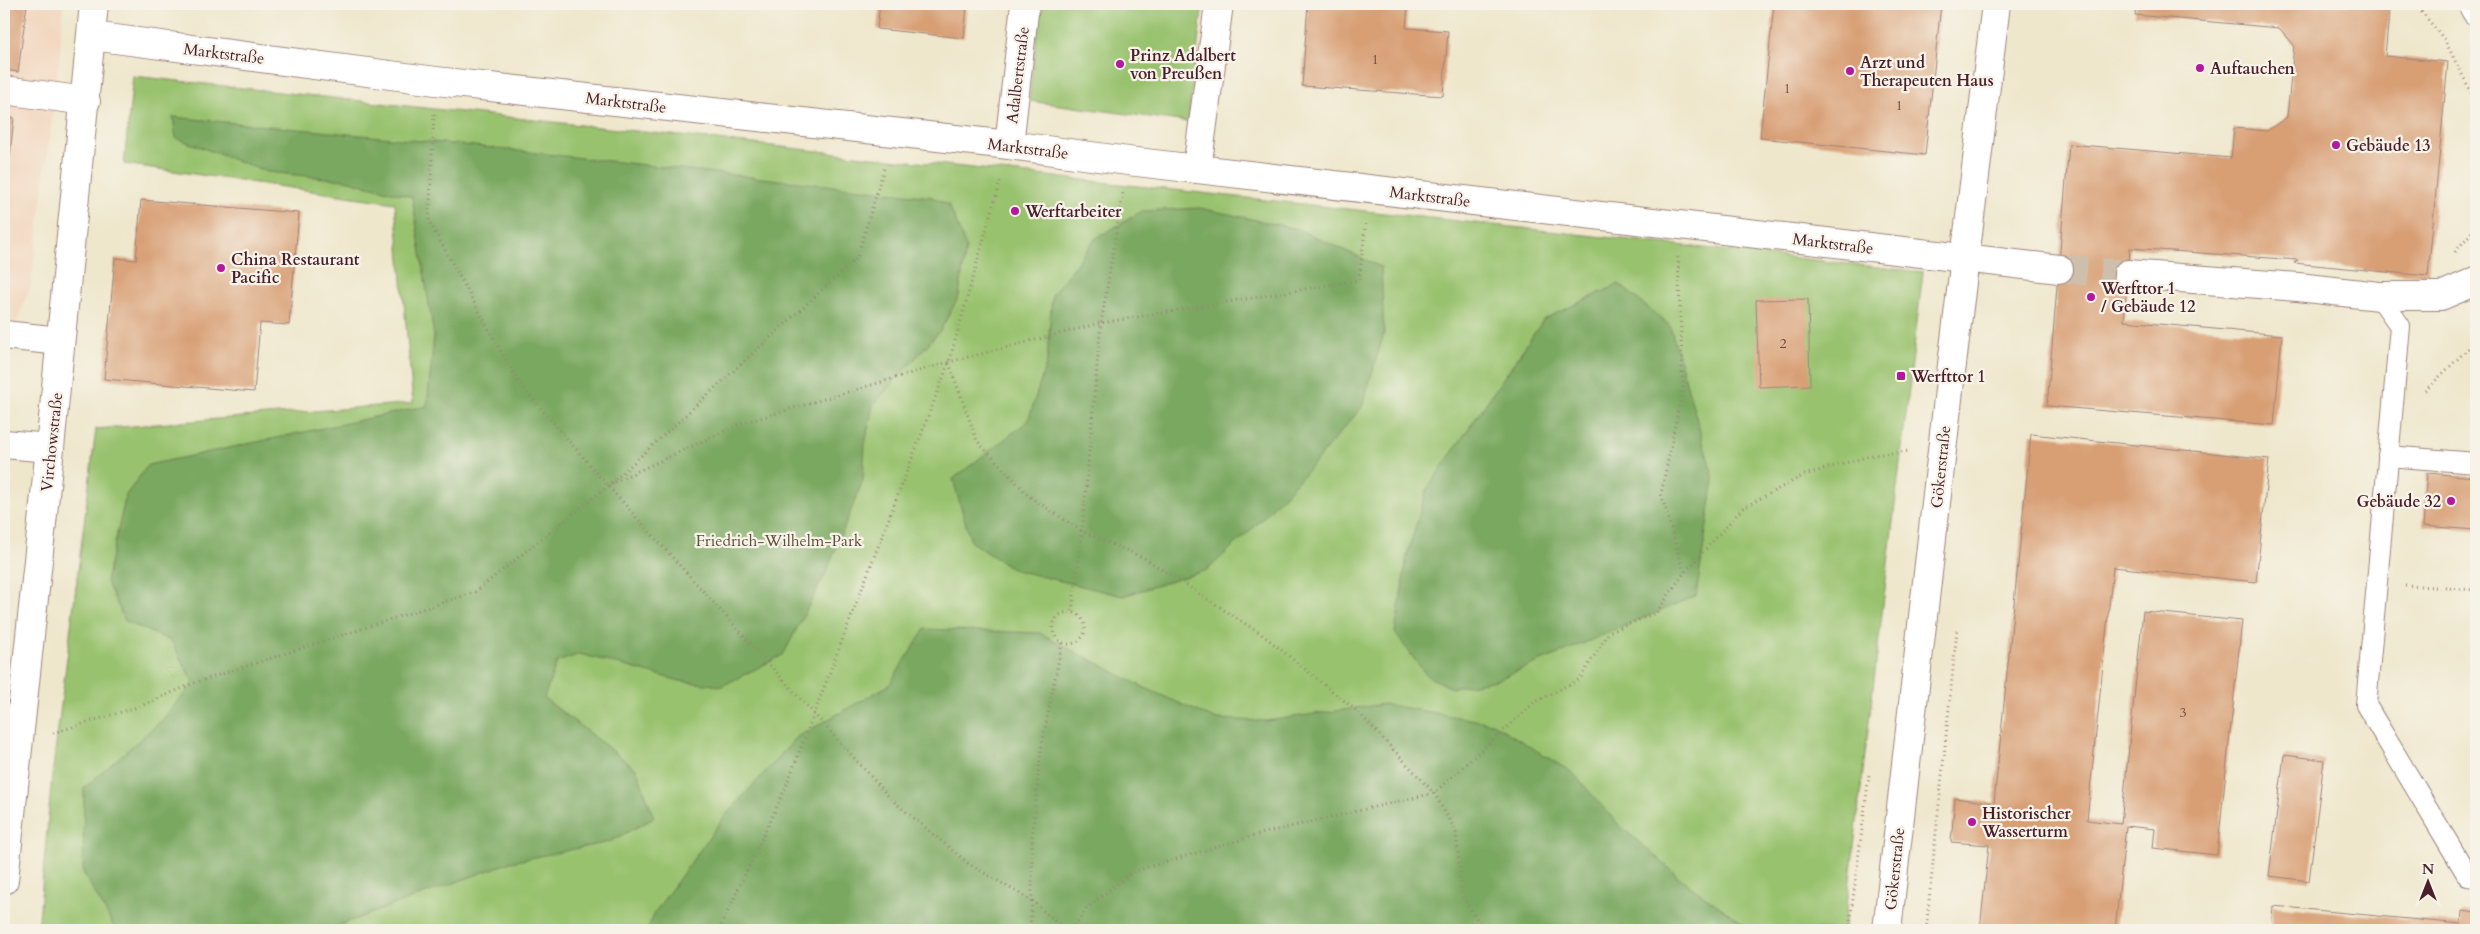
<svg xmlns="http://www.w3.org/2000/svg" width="2480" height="934" font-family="Cardo,serif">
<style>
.built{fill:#f2d5bd}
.green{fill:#99c26e;stroke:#72704c}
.forest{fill:#7aa861;stroke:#626446}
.building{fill:#d89f74}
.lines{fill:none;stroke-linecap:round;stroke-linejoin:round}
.street-tunnel{stroke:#cebfac;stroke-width:28;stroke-dasharray:28 14;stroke-linecap:butt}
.lane-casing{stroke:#9c837c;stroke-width:22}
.street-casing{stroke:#9c837c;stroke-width:30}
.secondary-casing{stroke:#9c837c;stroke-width:30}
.path{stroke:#9c837c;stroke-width:3;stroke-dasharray:1 4;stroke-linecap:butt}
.lane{stroke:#fff;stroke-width:20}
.street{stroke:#fff;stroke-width:28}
.secondary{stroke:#fff;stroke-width:28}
.poi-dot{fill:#b5179e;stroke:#f7f3e8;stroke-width:2}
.labels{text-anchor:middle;stroke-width:4.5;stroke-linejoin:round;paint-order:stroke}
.number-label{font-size:14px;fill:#6e3f3d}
.street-label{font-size:16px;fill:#4a1f2b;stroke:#f7f3e8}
.poi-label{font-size:16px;font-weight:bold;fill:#4a1f2b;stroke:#f7f3e8;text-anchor:start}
.park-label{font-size:16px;fill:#62503f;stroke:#f7f3e8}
</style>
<rect width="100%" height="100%" fill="#f7f3e8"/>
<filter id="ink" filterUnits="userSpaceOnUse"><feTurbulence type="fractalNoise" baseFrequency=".02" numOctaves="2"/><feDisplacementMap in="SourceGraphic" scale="10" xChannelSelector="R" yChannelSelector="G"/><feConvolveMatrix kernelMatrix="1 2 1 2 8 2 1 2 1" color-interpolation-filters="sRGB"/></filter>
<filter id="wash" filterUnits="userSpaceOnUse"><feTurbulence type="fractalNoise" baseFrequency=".0096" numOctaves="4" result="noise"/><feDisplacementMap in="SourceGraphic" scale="20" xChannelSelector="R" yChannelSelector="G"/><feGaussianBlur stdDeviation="1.12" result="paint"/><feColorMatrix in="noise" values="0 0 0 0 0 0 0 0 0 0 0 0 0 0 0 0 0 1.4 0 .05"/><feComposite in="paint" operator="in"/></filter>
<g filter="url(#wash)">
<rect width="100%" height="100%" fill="#efe7cc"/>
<polygon class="built" points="4,4 63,4 60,54 31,286 17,322 4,321"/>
<g class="green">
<polygon points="1040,4 1203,4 1188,122 1029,101"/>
<polygon points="133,76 1923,272 1844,930 38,930 52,776 96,429 413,403 395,203 124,164"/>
</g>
<g class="forest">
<polygon points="173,117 474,146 932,197 949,205 966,247 959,296 940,331 873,405 865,444 863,480 826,573 783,655 722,686 680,681 580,654 557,662 544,698 637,770 654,818 609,842 511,862 326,930 116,930 83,872 84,788 161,721 194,683 171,641 125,621 106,581 126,495 148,465 427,406 434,336 412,197 345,180 267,172 176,138"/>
<polygon points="1200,208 1298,229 1381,267 1384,333 1362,407 1311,467 1255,526 1207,570 1123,596 1015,570 971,542 953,479 1028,421 1047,361 1052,295 1095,239 1142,211"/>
<polygon points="1619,284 1670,326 1714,480 1696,596 1496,680 1452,688 1427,676 1395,633 1407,555 1427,489 1544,319"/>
<polygon points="925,629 1040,633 1145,688 1215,719 1266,721 1384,704 1492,723 1573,773 1617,823 1687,884 1753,930 647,930 655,912 724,817 797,737 889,685"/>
</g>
<g id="blocks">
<g class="building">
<polygon points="4,4 27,4 18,72 4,70"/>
<polygon points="880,4 967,4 964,38 877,29"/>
<polygon points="1308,4 1408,4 1406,28 1448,31 1443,96 1302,86"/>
<polygon points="1774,4 1941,4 1925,155 1760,138"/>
<polygon points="2136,4 2390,4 2385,56 2448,62 2428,276 2294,263 2298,260 2130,248 2124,321 2282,335 2274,425 2047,406 2069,144 2231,158 2234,128 2267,131 2287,117 2294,45 2279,28 2135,15"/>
<polygon points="4,117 14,118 5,197 4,197"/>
<polygon points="141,200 299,213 289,325 260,323 254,392 104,379 115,258 136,260"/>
<polygon points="1808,299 1810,385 1759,387 1756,300"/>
<polygon points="2031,434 2269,459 2256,582 2113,567 2087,820 2121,824 2143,611 2242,621 2217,855 2153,848 2155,829 2126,826 2115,930 1980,930 1989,845 1951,842 1955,798 1994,803"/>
<polygon points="2427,473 2476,477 2476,530 2423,526"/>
<polygon points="2284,755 2324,760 2309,881 2269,876"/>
<polygon points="2273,906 2461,924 2462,911 2476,913 2476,930 2271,930"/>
</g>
</g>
</g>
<g filter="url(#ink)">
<use href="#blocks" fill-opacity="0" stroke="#9c837c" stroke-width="1"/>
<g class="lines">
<polyline class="street-tunnel" points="2059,269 2128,274"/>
<defs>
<g id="lane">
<polyline points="2379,296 2400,326 2366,705 2468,876 2476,877"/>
<polyline points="2388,456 2476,463"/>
</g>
<g id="street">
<polyline points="2472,4 2476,11"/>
<polyline points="92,36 436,81 1009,145 1128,161 2059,269"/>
<polyline points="4,90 86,101"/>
<polyline points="1009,145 1025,4"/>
<polyline points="1197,169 1219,4"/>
<polyline points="2128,274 2298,287 2379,296 2441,296 2476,281"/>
<polyline points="4,335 60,341"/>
<polyline points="4,444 50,448"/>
<polyline points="1887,930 1950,381 1996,4"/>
</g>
<polyline id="secondary" points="4,880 50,448 94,4"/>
</defs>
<use href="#lane" class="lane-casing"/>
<use href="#street" class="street-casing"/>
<use href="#secondary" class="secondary-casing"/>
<g class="path">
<polyline points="2415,4 2444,39 2476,102"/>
<polyline points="434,114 429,221 518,382 608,486 892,800 969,864 1032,901 1030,930"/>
<polyline points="2455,252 2471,233 2476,223"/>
<polyline points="1678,257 1683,387 1661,494 1684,572"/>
<polyline points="949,363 977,441 1030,497 1082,531 1146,559 1264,636 1358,712 1434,793 1456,832 1462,896 1484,930"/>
<polyline points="2425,391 2476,341"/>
<polyline points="610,484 740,424 949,362 1101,323 1359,280 1366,221"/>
<polyline points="2405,585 2476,590"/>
<polyline points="1072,611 1082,531 1101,323 1123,193"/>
<circle cx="1069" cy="628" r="16"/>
<polyline points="1062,643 1041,749 1032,840 1032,901 1065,930"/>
<polyline points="53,733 141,706 194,683 475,592 608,486 857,258 885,165"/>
<polyline points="719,930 785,789 949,362 1001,178"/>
<polyline points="1072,930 1087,908 1132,872 1260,834 1434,793 1535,702 1580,679 1609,632 1656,613 1684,573 1743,508 1804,475 1873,455 1910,451"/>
<polyline points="1849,930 1869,775"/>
<polyline points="1926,930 1957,630"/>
</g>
<use href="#lane" class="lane"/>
<use href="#street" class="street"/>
<use href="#secondary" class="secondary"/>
</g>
</g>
<g class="poi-dot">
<circle cx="1120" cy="64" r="5"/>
<circle cx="2200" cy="68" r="5"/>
<circle cx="1850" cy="71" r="5"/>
<circle cx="2336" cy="145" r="5"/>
<circle cx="1015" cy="211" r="5"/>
<circle cx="221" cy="268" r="5"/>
<circle cx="2091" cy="297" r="5"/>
<rect x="1896" y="371" width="10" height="10" rx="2.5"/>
<circle cx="2451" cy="501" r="5"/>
<circle cx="1972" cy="822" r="5"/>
</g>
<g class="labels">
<g class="number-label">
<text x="1375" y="64">1</text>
<text x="1787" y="93">1</text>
<text x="1899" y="110">1</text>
<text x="1783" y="348">2</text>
<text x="2183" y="717">3</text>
</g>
<g class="street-label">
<text transform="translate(224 53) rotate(7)" y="6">Marktstraße</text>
<text transform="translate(1017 75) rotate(-83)" y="6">Adalbertstraße</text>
<text transform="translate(626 102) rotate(7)" y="6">Marktstraße</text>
<text transform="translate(1028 148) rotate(7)" y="6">Marktstraße</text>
<text transform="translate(1430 196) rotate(7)" y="6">Marktstraße</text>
<text transform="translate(1833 243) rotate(7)" y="6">Marktstraße</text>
<text transform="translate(51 442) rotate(-84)" y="6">Virchowstraße</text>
<text transform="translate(1940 467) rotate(-84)" y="6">Gökerstraße</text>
<text transform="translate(1894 869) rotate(-84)" y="6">Gökerstraße</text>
</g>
<g class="poi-label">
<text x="1130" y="61">Prinz Adalbert<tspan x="1130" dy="18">von Preußen</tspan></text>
<text x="1860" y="68">Arzt und<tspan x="1860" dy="18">Therapeuten Haus</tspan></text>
<text x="2210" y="74">Auftauchen</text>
<text x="2346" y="151">Gebäude 13</text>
<text x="1025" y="217">Werftarbeiter</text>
<text x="231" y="265">China Restaurant<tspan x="231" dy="18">Pacific</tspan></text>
<text x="2101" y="294">Werfttor 1<tspan x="2101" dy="18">/ Gebäude 12</tspan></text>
<text x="1911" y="382">Werfttor 1</text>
<text x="2441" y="507" text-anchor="end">Gebäude 32</text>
<text x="1982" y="819">Historischer<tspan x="1982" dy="18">Wasserturm</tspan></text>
</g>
<g class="park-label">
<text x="779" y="546">Friedrich-Wilhelm-Park</text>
</g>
</g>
<rect width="2480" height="934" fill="none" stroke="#f7f3e8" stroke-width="20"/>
<g transform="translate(2428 882)" stroke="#f7f3e8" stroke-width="4" paint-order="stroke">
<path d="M0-4L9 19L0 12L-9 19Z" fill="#4a1f2b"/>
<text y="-8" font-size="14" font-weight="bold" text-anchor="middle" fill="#4a1f2b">N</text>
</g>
</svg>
